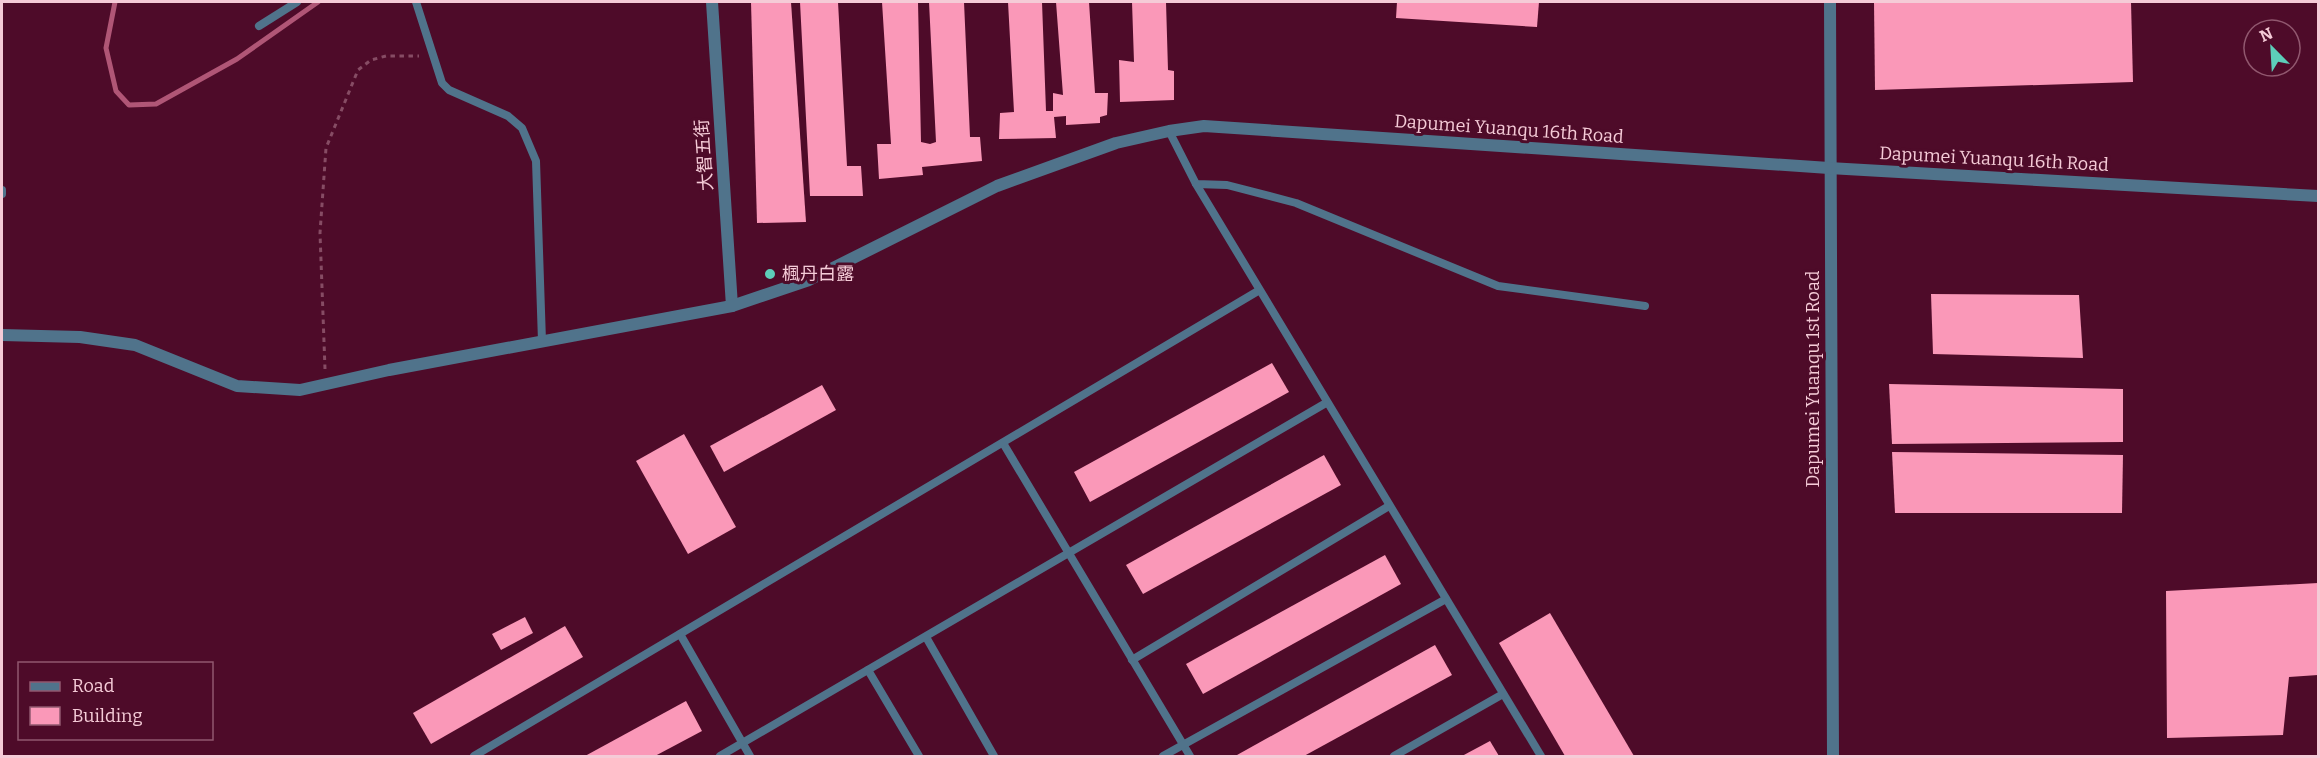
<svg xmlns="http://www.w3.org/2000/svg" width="2320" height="758" font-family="Bitter,'Noto Sans TC',serif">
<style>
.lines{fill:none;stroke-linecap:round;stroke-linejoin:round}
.stream{stroke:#b05676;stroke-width:5}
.building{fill:#fa98b8}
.path{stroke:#864c64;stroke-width:3;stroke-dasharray:4.5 4.5;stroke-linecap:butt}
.service{stroke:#50738b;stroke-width:8}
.minor{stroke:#50738b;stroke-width:12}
.tertiary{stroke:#50738b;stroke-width:12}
.poi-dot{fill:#5dceb9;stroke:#4e0b29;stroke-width:2}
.labels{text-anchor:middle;stroke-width:6;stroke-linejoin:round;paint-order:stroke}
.street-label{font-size:18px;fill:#f5cbd7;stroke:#4e0b29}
.poi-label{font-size:18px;fill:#f5cbd7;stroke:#4e0b29;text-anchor:start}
</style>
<rect width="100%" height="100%" fill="#4e0b29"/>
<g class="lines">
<polyline class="stream" points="115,2 106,48 116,91 129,105 156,104 237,59 318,2"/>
</g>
<g class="building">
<polygon points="751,2 791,2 806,222 757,223"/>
<polygon points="800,2 838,2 847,166 861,166 863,196 810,196"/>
<polygon points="882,2 918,2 921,142 930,144 936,142 929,2 964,2 970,137 980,137 982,161 922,167 923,175 879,179 877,144 891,144"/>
<polygon points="1008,2 1042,2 1046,111 1053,111 1053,93 1063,95 1056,2 1089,2 1095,93 1108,93 1107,115 1100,117 1100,123 1066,125 1066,116 1054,117 1056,138 999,139 1000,113 1014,112"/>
<polygon points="1132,2 1166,2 1168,70 1174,71 1174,100 1120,102 1119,60 1134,62"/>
<polygon points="1397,2 1539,2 1537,27 1396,18"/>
<polygon points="1874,2 2131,2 2133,82 1875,90"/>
<polygon points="1931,294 2079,295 2083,358 1933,354"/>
<polygon points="1272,363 1289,392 1090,502 1074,472"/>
<polygon points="1889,384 2123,389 2123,442 1892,444"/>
<polygon points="822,385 836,410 724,472 710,446"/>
<polygon points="684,434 736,527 688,554 636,461"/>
<polygon points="1892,452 2123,455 2122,513 1895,513"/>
<polygon points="1324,455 1341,485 1143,594 1126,565"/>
<polygon points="1385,555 1401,584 1203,694 1186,664"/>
<polygon points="2318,583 2318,675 2289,677 2283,735 2167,738 2166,591"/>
<polygon points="1550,613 1634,756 1565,756 1499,643"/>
<polygon points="525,617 533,633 501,650 492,634"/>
<polygon points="565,626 583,657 431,744 413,713"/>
<polygon points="1435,645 1452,675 1304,756 1238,756 1237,755"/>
<polygon points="686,701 702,731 655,756 585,756"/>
<polygon points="1490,741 1499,756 1462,756"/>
</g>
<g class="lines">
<polyline class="path" points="325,369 320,233 326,148 358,70 371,60 386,56 419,56"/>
<g class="service">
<polyline points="416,2 442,83 449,90 508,116 522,128 536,161 542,341"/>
<polyline points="259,26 297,2"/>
<polyline points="1169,131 1196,184 1227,185 1296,203 1498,286 1645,306"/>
<polyline points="1196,184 1541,756"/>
<polyline points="2,194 2,190"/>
<polyline points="1003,443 1190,756"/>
<polyline points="680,634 750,756"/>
<polyline points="926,637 994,756"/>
<polyline points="1132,660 1389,506"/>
<polyline points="868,670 919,756"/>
<polyline points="474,756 1258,291"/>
<polyline points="720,756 1326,403"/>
<polyline points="1163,756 1446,599"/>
<polyline points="1394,756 1503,694"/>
</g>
<g class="minor">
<polyline points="712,2 732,306"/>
<polyline points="1830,2 1833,756"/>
</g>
<polyline class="tertiary" points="2,335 80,337 135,345 237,386 300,390 389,370 732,306 809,280 997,186 1116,143 1169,131 1204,126 1829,168 2318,196"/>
</g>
<circle class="poi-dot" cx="770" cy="274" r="6"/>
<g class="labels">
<g class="street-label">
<text transform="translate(1509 129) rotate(4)" y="6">Dapumei Yuanqu 16th Road</text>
<text transform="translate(704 155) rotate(-94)" y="6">大智五街</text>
<text transform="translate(1994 159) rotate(3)" y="6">Dapumei Yuanqu 16th Road</text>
<text transform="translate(1813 379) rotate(-90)" y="6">Dapumei Yuanqu 1st Road</text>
</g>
<g class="poi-label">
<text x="782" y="280">楓丹白露</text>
</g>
</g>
<rect width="2320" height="758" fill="none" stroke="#f5cbd7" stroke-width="6"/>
<rect x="18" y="662" width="195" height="78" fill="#4e0b29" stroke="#91586f" stroke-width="1.5"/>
<rect x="30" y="682" width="30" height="9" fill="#50738b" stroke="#91586f" stroke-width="1.5"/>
<text x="72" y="692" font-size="18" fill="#f5cbd7">Road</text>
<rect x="30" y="707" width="30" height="18" fill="#fa98b8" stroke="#91586f" stroke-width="1.5"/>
<text x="72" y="722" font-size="18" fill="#f5cbd7">Building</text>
<g transform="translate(2272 48) rotate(336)"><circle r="28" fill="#4e0b29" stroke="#91586f" stroke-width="1.5"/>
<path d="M0-4.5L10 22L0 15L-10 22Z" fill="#5dceb9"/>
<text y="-9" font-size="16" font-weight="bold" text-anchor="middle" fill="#f5cbd7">N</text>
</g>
</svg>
